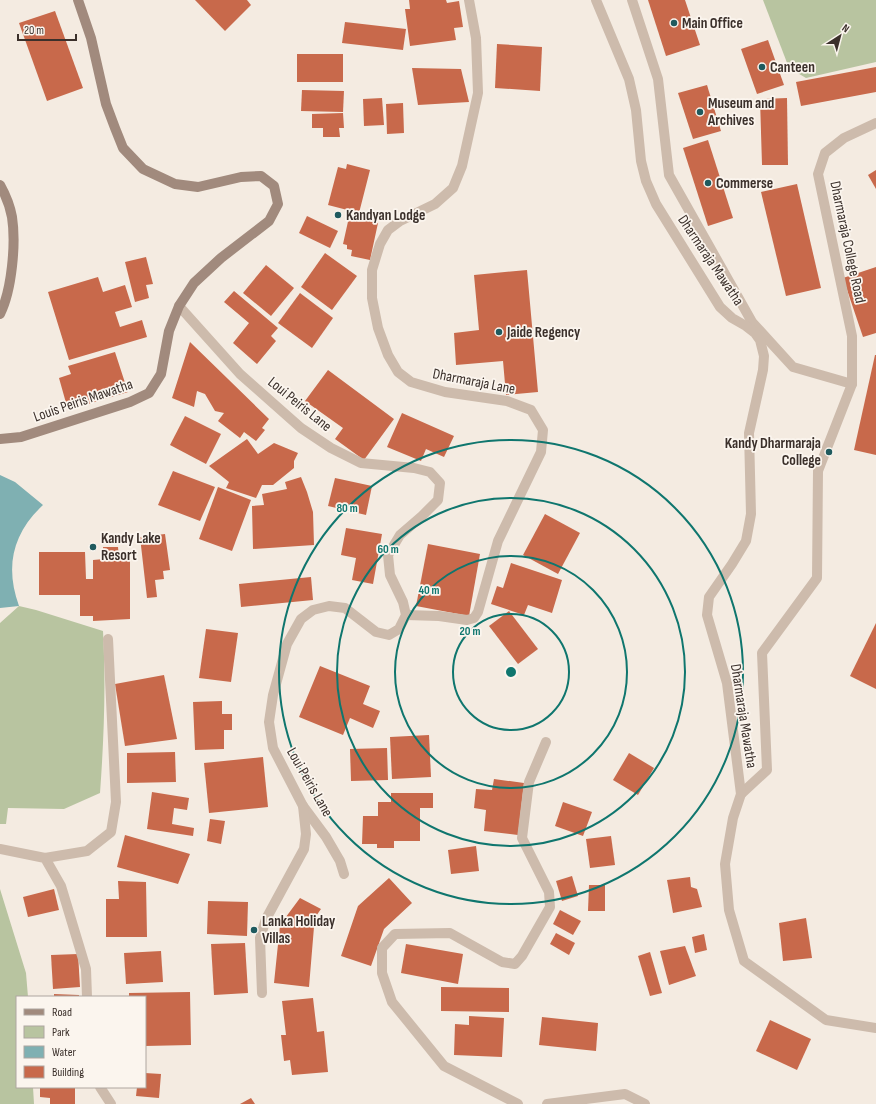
<svg xmlns="http://www.w3.org/2000/svg" width="876" height="1104" font-family="'Sofia Sans Condensed',sans-serif">
<style>
.green{fill:#b8c4a0}
.water{fill:#7fb0b2}
.building{fill:#c8694b}
.lines{fill:none;stroke-linecap:round;stroke-linejoin:round}
.lane{stroke:#cdbbac;stroke-width:10}
.street{stroke:#cdbbac;stroke-width:10}
.secondary{stroke:#a18a7d;stroke-width:10}
.ring{fill:none;stroke:#0f766e;stroke-width:2}
.poi-dot{fill:#1f5a5e;stroke:#fbf5ee;stroke-width:1.5}
.labels{text-anchor:middle;stroke-width:3.5;stroke-linejoin:round;paint-order:stroke}
.poi-label{font-size:15px;font-weight:bold;fill:#3b302b;stroke:#fbf5ee;text-anchor:start}
.street-label{font-size:15px;fill:#3b302b;stroke:#fbf5ee}
.centre{fill:#0f766e;stroke:#fbf5ee;stroke-width:2}
.ring-label{font-size:12px;text-anchor:middle;font-weight:bold;fill:#0f766e;stroke:#fbf5ee;stroke-width:3.5;stroke-linejoin:round;paint-order:stroke}
</style>
<rect width="100%" height="100%" fill="#f4ebe1"/>
<g class="green">
<polygon points="763,0 876,0 876,62 806,78 789,68"/>
<path d="M19 606 36 610 103 631C106 685 104 738 100 793L64 809 8 808 6 824H0V623Z"/>
<polygon points="0,889 26,973 28,997 17,997 17,1087 33,1087 34,1104 0,1104"/>
</g>
<path class="water" d="M0 475 15 482 43 505C12 534 5 567 19 606L0 608Z"/>
<g class="building">
<polygon points="195,0 247,0 251,5 225,31"/>
<polygon points="409,0 446,0 447,3 459,1 463,27 454,28 456,40 410,46 405,9 410,9"/>
<polygon points="648,0 685,0 700,45 666,56"/>
<polygon points="55,11 83,88 47,101 19,23"/>
<polygon points="345,22 406,29 403,50 342,43"/>
<polygon points="768,40 784,85 757,94 741,49"/>
<polygon points="497,44 542,47 540,91 495,88"/>
<rect x="297" y="54" width="46" height="28"/>
<polygon points="876,67 876,92 801,106 796,82"/>
<polygon points="412,68 461,69 469,102 418,105"/>
<polygon points="707,85 721,131 693,139 678,93"/>
<polygon points="302,90 344,91 343,112 301,111"/>
<polygon points="382,98 384,125 364,126 363,99"/>
<polygon points="787,98 788,165 762,165 760,99"/>
<polygon points="403,103 404,133 387,134 386,104"/>
<polygon points="343,113 344,128 339,128 340,137 323,137 323,128 312,128 312,114"/>
<polygon points="708,140 733,218 708,226 683,148"/>
<polygon points="347,164 370,170 359,213 328,205 338,167 346,169"/>
<polygon points="876,170 876,189 868,175"/>
<polygon points="797,184 821,288 786,296 761,192"/>
<polygon points="307,216 338,231 330,248 299,233"/>
<polygon points="349,217 378,223 370,260 351,256 352,250 347,249 347,245 343,244"/>
<polygon points="325,253 357,276 332,310 301,287"/>
<polygon points="146,257 153,284 146,285 149,298 135,302 125,262"/>
<polygon points="266,265 294,288 271,316 243,293"/>
<polygon points="876,267 876,333 863,337 843,278"/>
<polygon points="527,270 538,392 506,395 503,361 456,365 454,333 479,330 474,275"/>
<polygon points="98,277 103,292 125,285 132,307 115,312 120,327 142,320 147,337 69,360 48,292"/>
<polygon points="234,291 278,328 271,336 276,341 257,364 233,343 249,323 224,302"/>
<polygon points="300,293 333,318 312,348 278,323"/>
<polygon points="190,342 269,419 262,428 265,430 256,441 244,432 240,438 218,421 224,413 215,411 205,394 197,391 194,407 172,398"/>
<polygon points="115,352 128,392 68,410 59,378 71,374 68,366"/>
<polygon points="875,355 876,355 876,455 854,450"/>
<polygon points="328,370 394,419 364,460 335,439 343,428 305,401"/>
<polygon points="402,413 454,436 444,457 426,449 421,461 387,447"/>
<polygon points="185,416 221,434 206,464 170,445"/>
<polygon points="247,439 258,454 274,443 298,453 294,461 294,468 273,485 262,485 256,498 226,488 229,482 209,466"/>
<polygon points="173,471 215,487 200,521 158,505"/>
<polygon points="301,477 307,492 313,512 314,545 253,549 252,506 264,505 262,494 287,489 285,482"/>
<polygon points="335,478 372,486 366,515 328,506"/>
<polygon points="218,487 251,500 232,551 199,539"/>
<polygon points="545,514 580,533 558,574 523,555"/>
<polygon points="346,528 382,534 373,584 352,580 356,558 341,555"/>
<polygon points="165,534 170,570 163,571 164,579 155,580 157,597 147,598 140,537"/>
<polygon points="428,544 480,554 469,616 416,606"/>
<polygon points="103,547 118,547 119,558 130,557 130,619 93,621 93,616 80,616 80,595 39,595 39,552 85,552 86,579 93,579 93,560 104,559"/>
<polygon points="511,563 562,580 552,613 528,605 524,615 491,604 497,586 503,588"/>
<polygon points="311,577 313,600 241,607 239,584"/>
<polygon points="509,611 538,649 518,664 489,626"/>
<polygon points="876,623 876,689 850,676"/>
<polygon points="206,629 238,633 231,682 199,678"/>
<polygon points="320,666 370,686 363,704 380,711 373,728 350,718 343,735 299,717"/>
<polygon points="164,675 177,739 125,746 115,684"/>
<polygon points="222,701 222,714 232,714 232,730 224,730 224,749 195,750 193,702"/>
<polygon points="429,735 431,777 392,779 390,737"/>
<polygon points="387,748 388,780 351,781 350,749"/>
<polygon points="175,752 176,782 127,783 127,753"/>
<polygon points="629,753 654,768 638,795 613,780"/>
<polygon points="263,757 268,807 209,813 204,763"/>
<polygon points="494,779 524,783 518,835 484,831 486,810 474,808 476,789 492,790"/>
<polygon points="152,792 189,798 187,810 174,808 172,824 194,828 193,836 147,829"/>
<polygon points="391,793 433,793 433,808 420,808 420,841 394,841 394,848 377,848 377,844 362,844 363,816 378,816 378,802 391,802"/>
<polygon points="563,802 592,812 583,836 555,826"/>
<polygon points="210,819 225,821 221,844 207,841"/>
<polygon points="125,835 190,854 178,884 117,867"/>
<polygon points="611,836 615,865 590,868 586,839"/>
<polygon points="476,846 479,871 451,874 448,850"/>
<polygon points="572,876 578,896 562,901 556,881"/>
<polygon points="690,877 691,887 697,889 702,907 673,913 667,880"/>
<polygon points="389,878 412,903 384,929 371,966 341,956 358,906"/>
<polygon points="118,881 146,882 147,937 106,937 106,899 119,899"/>
<polygon points="589,885 605,885 605,911 588,911"/>
<polygon points="54,889 59,910 28,917 23,897"/>
<polygon points="300,898 321,909 309,926 314,927 309,987 274,983 280,925"/>
<polygon points="208,901 248,902 247,936 207,934"/>
<polygon points="560,910 581,921 573,935 553,924"/>
<polygon points="806,918 812,958 783,961 779,923"/>
<polygon points="556,933 575,943 569,955 550,944"/>
<polygon points="704,934 707,950 695,953 692,937"/>
<polygon points="245,943 248,993 214,995 211,944"/>
<polygon points="406,944 463,954 458,984 401,973"/>
<polygon points="685,946 696,976 669,985 660,951"/>
<polygon points="161,951 163,982 126,984 124,953"/>
<polygon points="650,952 662,993 650,996 638,956"/>
<polygon points="78,954 80,987 53,989 51,955"/>
<polygon points="441,987 509,988 509,1012 441,1011"/>
<polygon points="190,992 191,1045 145,1046 145,997 129,997 129,993"/>
<polygon points="54,994 79,995 79,997 54,997"/>
<polygon points="313,998 317,1032 324,1031 328,1072 292,1075 290,1060 284,1061 281,1035 286,1035 282,1001"/>
<polygon points="469,1016 504,1018 502,1057 454,1055 455,1024 469,1025"/>
<polygon points="542,1017 598,1023 596,1051 539,1045"/>
<polygon points="770,1020 811,1039 797,1070 756,1051"/>
<polygon points="145,1073 161,1074 159,1098 136,1096 137,1087 145,1087"/>
<polygon points="40,1087 75,1087 75,1104 50,1104 50,1098 40,1097"/>
<polygon points="251,1098 255,1104 240,1104"/>
</g>
<g class="lines">
<g class="lane">
<polyline points="632,0 658,79 669,175 752,322 793,367 852,384"/>
<polyline points="741,794 767,770 762,653 817,578 818,471 852,384 852,336 818,174 825,153 844,138 876,123"/>
<polyline points="45,858 87,851 111,832 116,802 108,639"/>
</g>
<g class="street">
<polyline points="596,0 629,79 636,110 641,161 646,181 656,204 720,307 732,318 746,326 755,333 760,340 764,356 763,370 749,433 751,514 746,541 732,564 709,597 707,615 727,683 741,794 733,818 725,864 729,910 744,961 826,1020 876,1028"/>
<polyline points="179,306 240,374 301,428 331,448 361,463 414,468 430,472 440,483 438,500 422,516 400,535 388,555 390,575 403,602 406,615 399,629 389,635 376,632 345,608 329,606 313,610 301,619 287,644 273,695 269,722 273,748 303,806 326,837 340,861 344,874"/>
<polyline points="406,615 439,616 467,620 474,618 478,612 498,541 541,452 543,430 531,410 507,401 445,392 411,382 398,372 388,355 378,328 372,298 372,270 380,244 388,230 400,221 435,204 453,188 462,166 478,93 476,38 469,0"/>
<polyline points="0,849 45,858 61,886 86,969 87,997"/>
<polyline points="262,993 260,938 266,919 304,849 306,834 303,806"/>
<polyline points="100,1087 111,1104"/>
<polyline points="518,1104 444,1066 392,1002 382,973 382,948 395,934 450,933 502,962 515,964 522,956 550,907 549,892 522,838 529,782 546,742"/>
<polyline points="547,1104 625,1094 645,1104"/>
</g>
<g class="secondary">
<path d="M0 185C5 194 10 206 12 217 16 243 12 290 0 314"/>
<polyline points="0,439 21,437 130,402 149,393 161,374 169,331 179,306 194,283 221,258 269,221 278,204 274,186 261,176 241,177 198,187 175,184 143,169 123,148 115,128 106,104 91,38 78,0"/>
</g>
</g>
<g class="ring">
<circle cx="511" cy="672" r="58"/>
<circle cx="511" cy="672" r="116"/>
<circle cx="511" cy="672" r="174"/>
<circle cx="511" cy="672" r="232"/>
</g>
<g class="poi-dot">
<circle cx="674" cy="23" r="4"/>
<circle cx="762" cy="67" r="4"/>
<circle cx="700" cy="112" r="4"/>
<circle cx="708" cy="183" r="4"/>
<circle cx="338" cy="215" r="4"/>
<circle cx="499" cy="332" r="4"/>
<circle cx="829" cy="452" r="4"/>
<circle cx="93" cy="547" r="4"/>
<circle cx="254" cy="930" r="4"/>
</g>
<g class="labels">
<g class="poi-label">
<text x="682" y="28">Main Office</text>
<text x="770" y="72">Canteen</text>
<text x="708" y="108">Museum and<tspan x="708" dy="17">Archives</tspan></text>
<text x="716" y="188">Commerse</text>
<text x="346" y="220">Kandyan Lodge</text>
<text x="507" y="337">Jaide Regency</text>
<text x="821" y="448" text-anchor="end">Kandy Dharmaraja<tspan x="821" dy="17">College</tspan></text>
<text x="101" y="543">Kandy Lake<tspan x="101" dy="17">Resort</tspan></text>
<text x="262" y="926">Lanka Holiday<tspan x="262" dy="17">Villas</tspan></text>
</g>
<g class="street-label">
<text transform="translate(848 242) rotate(78)" y="5">Dharmaraja College Road</text>
<text transform="translate(711 260) rotate(56)" y="5">Dharmaraja Mawatha</text>
<text transform="translate(474 381) rotate(11)" y="5">Dharmaraja Lane</text>
<text transform="translate(83 400) rotate(-19)" y="5">Louis Peiris Mawatha</text>
<text transform="translate(300 404) rotate(39)" y="5">Loui Peiris Lane</text>
<text transform="translate(744 716) rotate(81)" y="5">Dharmaraja Mawatha</text>
<text transform="translate(310 782) rotate(60)" y="5">Loui Peiris Lane</text>
</g>
</g>
<circle cx="511" cy="672" r="6" class="centre"/>
<g class="ring-label">
<text x="347" y="512">80 m</text>
<text x="388" y="553">60 m</text>
<text x="429" y="594">40 m</text>
<text x="470" y="635">20 m</text>
</g>
<rect x="16" y="996" width="130" height="92" fill="#fbf5ee" stroke="#aea6a0"/>
<rect x="24" y="1009" width="20" height="6" fill="#a18a7d" stroke="#aea6a0"/>
<text x="52" y="1016" font-size="12" fill="#3b302b">Road</text>
<rect x="24" y="1026" width="20" height="12" fill="#b8c4a0" stroke="#aea6a0"/>
<text x="52" y="1036" font-size="12" fill="#3b302b">Park</text>
<rect x="24" y="1046" width="20" height="12" fill="#7fb0b2" stroke="#aea6a0"/>
<text x="52" y="1056" font-size="12" fill="#3b302b">Water</text>
<rect x="24" y="1066" width="20" height="12" fill="#c8694b" stroke="#aea6a0"/>
<text x="52" y="1076" font-size="12" fill="#3b302b">Building</text>
<g transform="translate(840 36) rotate(36)" stroke="#fbf5ee" stroke-width="3" paint-order="stroke">
<path d="M0-3L7 15L0 10L-7 15Z" fill="#3b302b"/>
<text y="-6" font-size="11" font-weight="bold" text-anchor="middle" fill="#3b302b">N</text>
</g>
<path d="M18 34v6h58v-6" fill="none" stroke="#3b302b" stroke-width="2"/>
<text x="24" y="34" font-size="12" fill="#3b302b" stroke="#fbf5ee" stroke-width="3" paint-order="stroke">20 m</text>
</svg>
